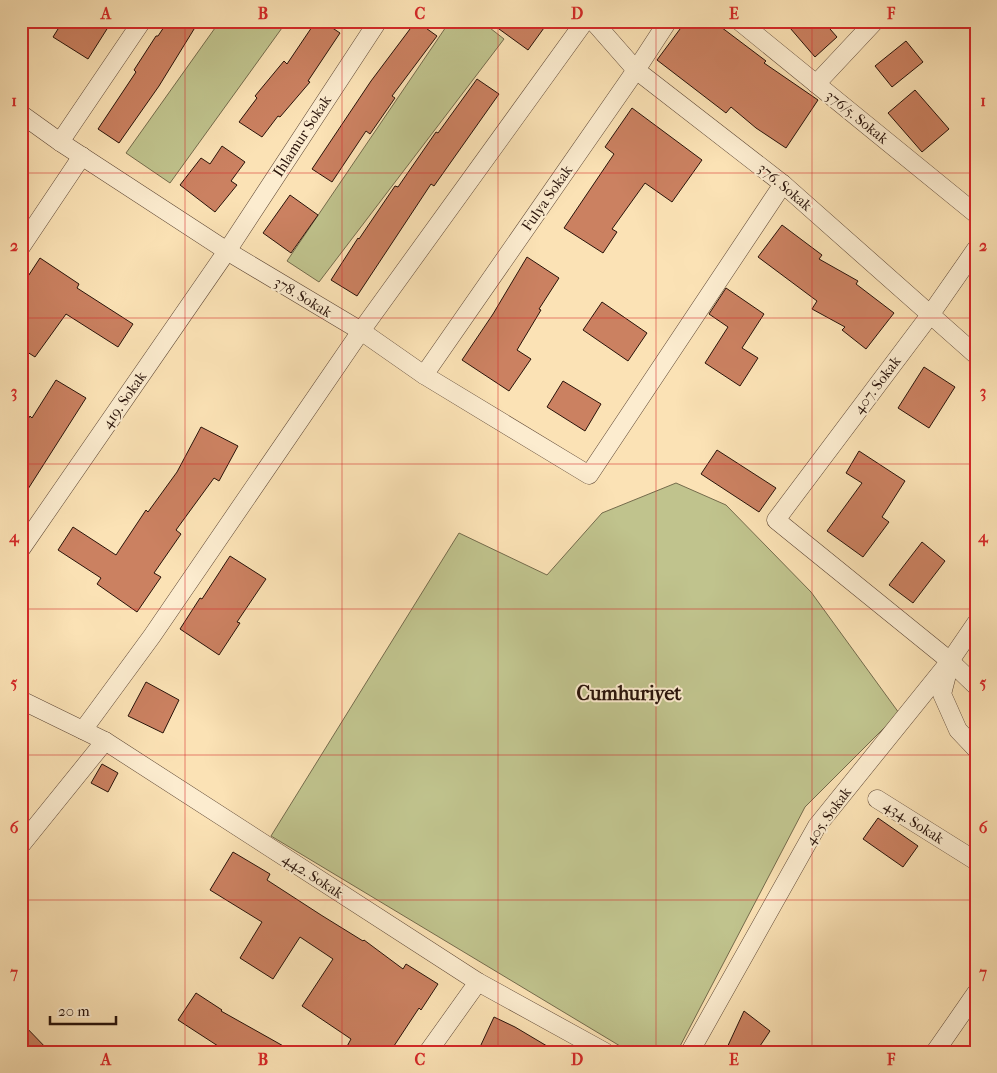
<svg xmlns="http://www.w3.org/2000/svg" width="997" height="1073" font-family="'IM FELL French Canon',serif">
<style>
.green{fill:#c0c38d;stroke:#746b4c}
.building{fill:#cb8161;stroke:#29130a}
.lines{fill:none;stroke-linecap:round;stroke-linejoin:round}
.minor-casing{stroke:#5e4735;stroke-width:19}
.minor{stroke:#fceccf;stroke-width:18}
.grid{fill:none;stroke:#d62828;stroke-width:1;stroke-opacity:0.55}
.labels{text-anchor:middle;stroke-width:4;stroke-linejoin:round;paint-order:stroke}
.street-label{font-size:15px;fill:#29130a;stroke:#fceccf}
.district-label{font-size:20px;font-weight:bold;fill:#29130a;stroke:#fceccf}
.neatline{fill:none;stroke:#d62828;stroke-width:2}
.grid-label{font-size:16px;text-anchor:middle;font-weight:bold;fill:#d62828}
</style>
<rect width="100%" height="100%" fill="#fbe2b5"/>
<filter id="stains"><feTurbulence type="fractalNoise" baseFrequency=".004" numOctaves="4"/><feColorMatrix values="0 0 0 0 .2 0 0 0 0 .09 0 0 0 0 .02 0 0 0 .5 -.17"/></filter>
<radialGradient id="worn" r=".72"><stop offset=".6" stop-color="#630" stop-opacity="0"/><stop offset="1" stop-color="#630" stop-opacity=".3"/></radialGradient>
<g class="green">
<polygon points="220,21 287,21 170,183 126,153"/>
<polygon points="450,21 481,21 504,39 319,282 287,261"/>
<polygon points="676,483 726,505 811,592 899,713 805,807 677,1052 630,1052 271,836 459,533 547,575 602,513"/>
</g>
<g class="building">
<polygon points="63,21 112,21 88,59 53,37"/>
<polygon points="168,21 199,21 159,86 119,143 98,129 136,72 134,70 156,36 158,36"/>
<polygon points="316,21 322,21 340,33 308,81 310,82 280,117 278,116 262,137 239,122 257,98 255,96 284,61 287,64"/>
<polygon points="416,21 437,36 392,96 395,98 370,134 366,131 332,182 312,169 371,81"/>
<polygon points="488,21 549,21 528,50"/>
<polygon points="686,21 713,21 766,61 764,63 818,100 786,148 756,128 731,107 726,113 657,60"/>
<polygon points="784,21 823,21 837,37 815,57"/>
<polygon points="906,41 923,62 892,87 875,66"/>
<polygon points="477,79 499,94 434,186 431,184 357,296 331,280 358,238 359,239 395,186 398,187 436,132 438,133"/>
<polygon points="915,90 949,129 922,152 888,113"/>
<polygon points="632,108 702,160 672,202 645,183 612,229 617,232 603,253 564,228 614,154 605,147"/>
<polygon points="222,146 245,162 231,181 237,185 215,212 180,185 201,158 210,164"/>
<polygon points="290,195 318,215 291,253 263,233"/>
<polygon points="782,225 822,255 819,259 858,281 856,284 894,313 866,349 842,330 845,327 812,309 817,301 758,257"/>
<polygon points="527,257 559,278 539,309 541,310 517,350 531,359 509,391 462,360 493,314"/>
<polygon points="40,258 79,284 77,288 133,324 118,347 66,314 35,357 21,348 21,287"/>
<polygon points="726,288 764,314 742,348 758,358 740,386 705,363 728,327 709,314"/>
<polygon points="602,302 647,333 628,361 583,330"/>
<polygon points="924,367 955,387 929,428 898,408"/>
<polygon points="56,380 86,398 21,500 21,430 30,416 32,418"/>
<polygon points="563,381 601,404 585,431 547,407"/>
<polygon points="201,427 238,446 219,481 214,478 176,530 181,534 154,573 161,577 137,612 97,584 101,578 58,550 73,527 116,555 146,510 148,512 177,472"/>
<polygon points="717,450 776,488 759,512 701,474"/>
<polygon points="859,451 905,481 882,517 889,522 863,557 827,531 862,483 846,473"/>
<polygon points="922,542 945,561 913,603 889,585"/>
<polygon points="230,556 266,579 237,622 240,623 219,655 180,629 200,598 202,599"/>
<polygon points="146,682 179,700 163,733 128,716"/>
<polygon points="102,764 118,773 108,792 91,783"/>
<polygon points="878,818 918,846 903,867 863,839"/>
<polygon points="233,852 270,874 267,880 321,915 363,941 364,940 403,969 406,964 438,984 421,1010 419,1008 390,1052 344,1052 351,1039 302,1006 333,959 300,937 273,979 240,958 262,922 210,890"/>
<polygon points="196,993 222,1010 221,1011 294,1052 215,1052 218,1046 178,1020"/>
<polygon points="744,1011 770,1031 756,1052 725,1052"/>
<polygon points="494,1017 515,1027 557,1052 491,1052 480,1047"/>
<polygon points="21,1022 50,1052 21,1052"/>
</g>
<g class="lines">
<defs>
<g id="minor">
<polyline points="593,21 636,70 783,184 976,355"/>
<polyline points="739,21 976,214"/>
<polyline points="816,84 875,21"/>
<polyline points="21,114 60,142 227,251 361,331 424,375 589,475 783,184"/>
<polyline points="60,142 142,21"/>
<polyline points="21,247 82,156"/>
<polyline points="976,249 930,315 776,520 950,661 976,686"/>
<polyline points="424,375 636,70 668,21"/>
<polyline points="21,549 227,251 378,21"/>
<polyline points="949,667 942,694 958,730 976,749"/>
<polyline points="21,700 105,741 478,982 605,1052"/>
<polyline points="83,730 152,636 361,331 585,21"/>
<polyline points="877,799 976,861"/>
<polyline points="21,845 105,741"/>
<polyline points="428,1052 478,982"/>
<polyline points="690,1052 817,826 950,661 976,623"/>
<polyline points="935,1052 976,993"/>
</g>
</defs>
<use href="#minor" class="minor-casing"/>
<use href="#minor" class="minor"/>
</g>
<path class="grid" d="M185 21V1052M342 21V1052M498 21V1052M656 21V1052M812 21V1052M21 173H976M21 318H976M21 464H976M21 609H976M21 755H976M21 900H976"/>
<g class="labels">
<g class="street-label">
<text transform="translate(857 117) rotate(39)" y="5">376/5. Sokak</text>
<text transform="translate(302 136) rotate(-57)" y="5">Ihlamur Sokak</text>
<text transform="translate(785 187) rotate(40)" y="5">376. Sokak</text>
<text transform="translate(547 198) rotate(-55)" y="5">Fulya Sokak</text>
<text transform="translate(303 297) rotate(31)" y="5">378. Sokak</text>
<text transform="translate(877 385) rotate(-53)" y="5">407. Sokak</text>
<text transform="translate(124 400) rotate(-55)" y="5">419. Sokak</text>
<text transform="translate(828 816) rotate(-54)" y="5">405. Sokak</text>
<text transform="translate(914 822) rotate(32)" y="5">434. Sokak</text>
<text transform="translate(313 876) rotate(33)" y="5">442. Sokak</text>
</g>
<g class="district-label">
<text x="629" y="700">Cumhuriyet</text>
</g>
</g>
<rect width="997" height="1073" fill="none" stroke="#fbe2b5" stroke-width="55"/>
<path d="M50 1016v8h66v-8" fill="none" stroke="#29130a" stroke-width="2.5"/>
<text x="58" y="1016" font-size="15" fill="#29130a" stroke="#fceccf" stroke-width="4" paint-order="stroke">20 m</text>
<rect x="28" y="28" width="942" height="1018" class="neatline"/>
<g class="grid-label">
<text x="106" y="19">A</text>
<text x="263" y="19">B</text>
<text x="420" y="19">C</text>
<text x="577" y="19">D</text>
<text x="734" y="19">E</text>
<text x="891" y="19">F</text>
<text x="14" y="106">1</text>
<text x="983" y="106">1</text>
<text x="14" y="251">2</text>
<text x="983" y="251">2</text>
<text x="14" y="397">3</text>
<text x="983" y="397">3</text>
<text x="14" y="542">4</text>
<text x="983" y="542">4</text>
<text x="14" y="688">5</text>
<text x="983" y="688">5</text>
<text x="14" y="833">6</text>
<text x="983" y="833">6</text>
<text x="14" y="978">7</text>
<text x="983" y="978">7</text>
<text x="106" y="1065">A</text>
<text x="263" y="1065">B</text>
<text x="420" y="1065">C</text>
<text x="577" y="1065">D</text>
<text x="734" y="1065">E</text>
<text x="891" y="1065">F</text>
</g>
<rect width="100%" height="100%" filter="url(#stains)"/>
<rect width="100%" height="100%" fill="url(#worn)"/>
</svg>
